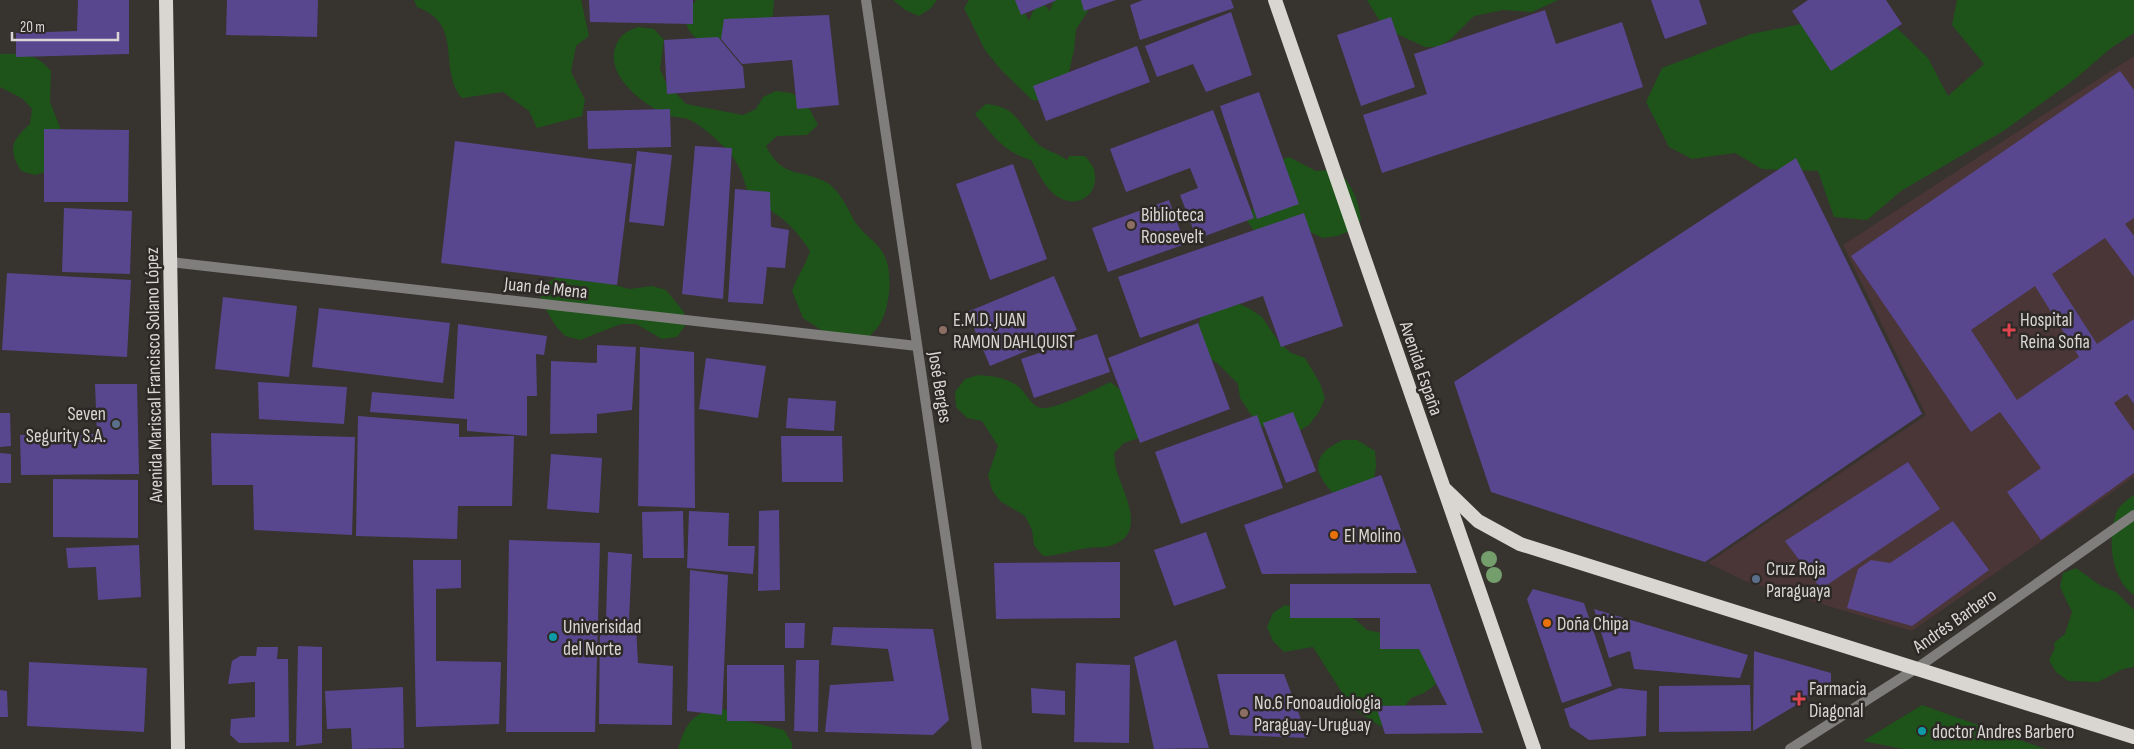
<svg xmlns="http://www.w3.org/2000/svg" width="2134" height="749" font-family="'Sofia Sans Condensed',sans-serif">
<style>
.medical{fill:#4a3537}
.green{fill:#1e541a}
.building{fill:#58478e;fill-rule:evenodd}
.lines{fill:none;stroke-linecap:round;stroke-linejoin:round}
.minor{stroke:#7f7e7c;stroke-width:10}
.trunk{stroke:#d9d6d1;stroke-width:14}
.tree{fill:#749e6c}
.education-dot{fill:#8d6e63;stroke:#2d2926;stroke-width:2}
.health-dot{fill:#e0444e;stroke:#2d2926;stroke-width:2}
.service-dot{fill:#5c6f8a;stroke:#2d2926;stroke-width:2}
.food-dot{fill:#e8710a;stroke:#2d2926;stroke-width:2}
.culture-dot{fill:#0f9aa8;stroke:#2d2926;stroke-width:2}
.labels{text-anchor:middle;stroke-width:5;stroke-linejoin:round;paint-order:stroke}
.poi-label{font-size:19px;fill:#d9d7d5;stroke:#2d2926;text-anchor:start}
.street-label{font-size:19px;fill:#d9d7d5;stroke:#2d2926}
</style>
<rect width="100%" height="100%" fill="#37332f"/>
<polygon class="medical" points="2134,56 2134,477 1912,631 1745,581 1708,563 1926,415 1843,245"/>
<g class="green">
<path d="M414 0H581L589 36 576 46 571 72 585 100 582 116 537 128 529 111 503 92 462 98C437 68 465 25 417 7Z"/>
<path d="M696 0H774L773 15 762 25 705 44C684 32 680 19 696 0Z"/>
<polygon points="893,0 937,0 931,8 919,16 905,10"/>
<polygon points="969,0 1015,0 1020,4 1029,21 1033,11 1042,2 1050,11 1053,2 1056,0 1082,0 1088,11 1076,29 1074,50 1068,76 1043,101 1032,100 1002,71 985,50 964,8"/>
<polygon points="1367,0 1558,0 1532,12 1503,10 1474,16 1451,39 1439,47 1425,47 1384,28"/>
<polygon points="1957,0 2134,0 2134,33 2111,48 2075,79 2005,130 1901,191 1867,220 1834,217 1818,171 1762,169 1735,153 1692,159 1669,147 1646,102 1662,68 1751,34 1877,9 1928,58 1948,96 1984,64 1952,25"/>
<path d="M638 27 654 29 664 40 660 69 666 83 686 104 743 115 756 109 763 97 776 91 791 93 804 99 818 125 807 135 777 136 766 146C783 179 798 168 826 182 839 189 848 209 855 222 863 234 877 242 883 253 894 272 890 306 880 324 877 329 873 332 870 336L827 334 803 318 792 291C797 277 805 266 810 251 802 239 792 226 780 217 770 210 758 203 750 194 746 190 745 182 743 177 738 163 731 152 720 143 711 134 701 126 690 120 684 117 678 118 671 116 648 109 610 80 614 53 617 37 624 32 638 27Z"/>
<path d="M0 54C23 54 35 52 51 71L50 102 61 130 49 171 35 175 21 171C8 149 11 141 30 124L32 109 23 99 0 87Z"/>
<path d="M986 104C1019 107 1018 125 1039 145 1043 149 1061 155 1067 160L1069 156H1085C1088 160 1092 164 1094 169 1100 190 1083 208 1062 199 1047 193 1039 173 1031 160 1003 152 993 135 975 114Z"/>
<path d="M1289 157 1316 171 1336 169C1351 183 1359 200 1361 220L1351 230 1338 236 1323 238 1297 226 1255 232 1247 221 1253 208 1252 199 1274 162Z"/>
<polygon points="558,276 587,277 629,289 652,286 666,290 684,312 685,326 677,337 662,339 636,324 621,324 580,340 565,336 555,325 540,299 546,284"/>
<polygon points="1227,298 1250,309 1262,317 1279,342 1291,353 1305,358 1320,383 1325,398 1319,412 1309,425 1297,432 1268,430 1256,422 1240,398 1238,384 1217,363 1206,356 1198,329 1201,315"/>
<path d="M978 375C992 376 1008 378 1019 387 1026 393 1031 406 1041 408 1052 411 1099 388 1110 382L1122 391 1139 438 1124 443 1114 453C1115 458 1115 464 1116 469 1122 490 1147 531 1115 544 1108 548 1096 547 1088 548 1072 550 1059 556 1043 556L1034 545 1032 530 1025 516 1000 501 992 490 988 475 998 446 982 421 967 418 956 407 955 392 965 379Z"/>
<path d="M1343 440H1357L1375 451 1376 466 1374 480 1334 494C1311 471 1312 454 1343 440Z"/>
<path d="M2134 495V595C2110 579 2107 536 2117 511 2120 505 2128 499 2134 495Z"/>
<polygon points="2076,568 2101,586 2116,592 2134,610 2134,667 2123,669 2098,682 2068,681 2056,672 2049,660 2055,648 2054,643 2065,634 2072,612 2060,587 2063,573"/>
<polygon points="1285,605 1313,612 1342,613 1356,620 1367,630 1381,633 1402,630 1440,670 1436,684 1424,693 1411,698 1394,721 1380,726 1355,710 1346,699 1313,647 1284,652 1273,641 1267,627 1273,613"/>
<polygon points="1922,705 2045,749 1903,749 1863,741"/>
<path d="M720 708 734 713 746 721 784 730 792 743V749H678C686 723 693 712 720 708Z"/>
</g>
<g class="building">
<polygon points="78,0 129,0 129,54 16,57 16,33 77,31"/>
<polygon points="227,0 318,0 317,37 226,35"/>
<polygon points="589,0 693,0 693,24 590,22"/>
<polygon points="1015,0 1057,0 1021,15"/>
<polygon points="1081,0 1116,0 1084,11"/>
<polygon points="1143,0 1231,0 1234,8 1140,40 1130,5"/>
<polygon points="1651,0 1699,0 1707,24 1665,39"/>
<polygon points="1808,0 1886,0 1902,24 1831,71 1792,11"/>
<polygon points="1545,10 1556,44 1622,22 1643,87 1382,173 1363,115 1427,94 1414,54"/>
<polygon points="1231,12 1252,75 1206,92 1193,64 1157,77 1145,46"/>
<polygon points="829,15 839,105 797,109 792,60 742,64 721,39 724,19"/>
<polygon points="1391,17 1415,87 1361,106 1337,35"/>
<polygon points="718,37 743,67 745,88 667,94 664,40"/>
<polygon points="1137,46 1150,82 1046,121 1033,86"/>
<path d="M2120 71 2134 90V218L2125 224 2134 236V277L2105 238 2052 274 2097 344 2134 319V404L2127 394 2114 403 2134 431V473L2041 540 2007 492 2041 468 2000 412 1971 432 1851 256ZM2035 286 2079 357 2017 400 1971 330Z"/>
<polygon points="1259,92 1299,204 1257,219 1220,106"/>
<polygon points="670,109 671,147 588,149 587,111"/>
<polygon points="1213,110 1254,218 1197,239 1180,195 1198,188 1190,168 1126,192 1110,149"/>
<polygon points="44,129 129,130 128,202 44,202"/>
<polygon points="455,141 632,164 617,285 441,263"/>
<polygon points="695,146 732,148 723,299 682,294"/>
<polygon points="637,151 672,155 664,226 629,222"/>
<polygon points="1796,158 1922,414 1705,562 1491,492 1454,382"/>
<polygon points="1013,164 1047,259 990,280 956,184"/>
<polygon points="735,189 770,192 771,227 789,230 785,268 767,267 763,304 728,302"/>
<polygon points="1169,200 1185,244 1108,272 1092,228"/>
<polygon points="64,208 132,211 130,274 62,272"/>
<polygon points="1304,213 1343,326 1281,347 1263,296 1140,338 1118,277"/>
<polygon points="7,273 131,280 127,357 2,350"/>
<polygon points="1054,276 1077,330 990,366 967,312"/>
<polygon points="223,297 297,306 289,377 215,369"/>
<polygon points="319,308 450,323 443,383 312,367"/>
<polygon points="1198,323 1230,409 1140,443 1108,358"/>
<polygon points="458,324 547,336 544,355 536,354 537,396 527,396 527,436 467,431 467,419 370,412 372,392 454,399"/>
<polygon points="1097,334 1110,372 1034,398 1021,359"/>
<polygon points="597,345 636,347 632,410 597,414 597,433 550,434 551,361 597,363"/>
<polygon points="640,347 694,352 695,508 638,506"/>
<polygon points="706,358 766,366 758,418 699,409"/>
<polygon points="258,382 347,387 344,424 259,419"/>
<polygon points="95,384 137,384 139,474 21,475 20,435 97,434"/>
<polygon points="788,398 836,401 834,431 786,428"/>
<polygon points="1293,412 1316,471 1286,483 1263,423"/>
<polygon points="0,413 10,413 11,446 0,447"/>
<polygon points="1257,415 1283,488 1181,524 1155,452"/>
<polygon points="358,416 459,424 459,437 514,436 512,506 458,506 457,539 356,536"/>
<polygon points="211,433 355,437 352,535 254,530 253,485 212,485"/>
<polygon points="781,436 842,436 843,482 782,482"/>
<polygon points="0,453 11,454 11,483 0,483"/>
<polygon points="551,454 602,458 599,513 547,509"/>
<polygon points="1908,462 1940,509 1821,589 1785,541"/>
<polygon points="1381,475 1417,573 1262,574 1244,525"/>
<polygon points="53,479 138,480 138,538 53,537"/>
<polygon points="779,510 780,590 758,591 759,511"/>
<polygon points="683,511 684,558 643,558 642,512"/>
<polygon points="689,511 729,513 728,546 755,546 753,574 687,568"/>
<polygon points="1953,521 1989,570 1912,626 1847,608 1858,569 1871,560 1890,563"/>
<polygon points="1206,532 1226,588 1174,606 1154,550"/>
<polygon points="509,540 600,543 595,732 506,732"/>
<polygon points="139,545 141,597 98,600 96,567 68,568 66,548"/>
<polygon points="608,552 632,554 629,621 606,619"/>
<polygon points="413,560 461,560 461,588 436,589 436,661 501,662 499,724 416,727"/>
<polygon points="1120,562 1120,618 996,619 994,563"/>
<polygon points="690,570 728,575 722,715 687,711"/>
<polygon points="1290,584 1430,584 1483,733 1385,734 1376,706 1447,705 1419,649 1380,649 1380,618 1290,618"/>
<polygon points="1533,589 1584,603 1612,686 1562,703 1527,599"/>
<polygon points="1594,609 1748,655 1740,678 1634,669 1630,651 1609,658"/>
<polygon points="600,623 636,625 638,663 673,666 672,725 599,724"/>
<polygon points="785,623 805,623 804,648 785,648"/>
<polygon points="833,627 933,629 949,720 933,735 825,732 830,685 894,681 888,649 831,645"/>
<polygon points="1176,640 1209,748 1154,749 1134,657"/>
<polygon points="298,646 322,647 322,743 296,746"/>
<polygon points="257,647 278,647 277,659 288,659 289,742 239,743 230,735 231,719 255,717 255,682 228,684 232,661 240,656 256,656"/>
<polygon points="1754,651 1831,673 1831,684 1753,731"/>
<polygon points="796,660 819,660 818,732 794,731"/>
<polygon points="29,662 147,668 144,732 27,726"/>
<polygon points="1076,663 1130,665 1129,743 1074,742"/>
<polygon points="727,665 784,665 785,721 727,721"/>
<polygon points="1217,674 1284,674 1308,738 1230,735"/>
<polygon points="1750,685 1751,731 1659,732 1659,686"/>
<polygon points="403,687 404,748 352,749 351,728 327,729 325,691"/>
<polygon points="1031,688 1065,691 1065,715 1032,713"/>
<polygon points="1619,688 1647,691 1646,736 1589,740 1570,727 1564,709"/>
<polygon points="0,690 7,691 8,717 0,717"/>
</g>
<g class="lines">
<g class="minor">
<polyline points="866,0 977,749"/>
<polyline points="170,262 917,346"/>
<polyline points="1790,749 1917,668 2134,515"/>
</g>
<g class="trunk">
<polyline points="166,0 178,749"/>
<polyline points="1275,0 1534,749"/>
<polyline points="1446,490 1478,521 1520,544 2134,737"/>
</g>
</g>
<g class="tree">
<circle cx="1489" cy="559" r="8"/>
<circle cx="1494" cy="575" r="8"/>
</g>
<g class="education-dot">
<circle cx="1131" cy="225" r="5"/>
<circle cx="943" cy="330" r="5"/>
<circle cx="1244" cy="713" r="5"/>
</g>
<g class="health-dot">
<path d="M2006.5 322.5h5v5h5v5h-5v5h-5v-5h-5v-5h5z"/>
<path d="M1796.5 691.5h5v5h5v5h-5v5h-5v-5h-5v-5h5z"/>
</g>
<g class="service-dot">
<circle cx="116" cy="424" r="5"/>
<circle cx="1756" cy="579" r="5"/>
</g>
<g class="food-dot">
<circle cx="1334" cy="535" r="5"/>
<circle cx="1547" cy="623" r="5"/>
</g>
<g class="culture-dot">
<circle cx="553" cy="637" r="5"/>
<circle cx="1922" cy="731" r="5"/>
</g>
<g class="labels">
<g class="poi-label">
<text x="1141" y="221">Biblioteca<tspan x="1141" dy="22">Roosevelt</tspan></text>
<text x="953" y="326">E.M.D. JUAN<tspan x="953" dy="22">RAMON DAHLQUIST</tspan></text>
<text x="2020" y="326">Hospital<tspan x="2020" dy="22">Reina Sofia</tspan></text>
<text x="106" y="420" text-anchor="end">Seven<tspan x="106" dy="22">Segurity S.A.</tspan></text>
<text x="1344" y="542">El Molino</text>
<text x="1766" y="575">Cruz Roja<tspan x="1766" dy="22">Paraguaya</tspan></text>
<text x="1557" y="630">Doña Chipa</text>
<text x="563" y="633">Univerisidad<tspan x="563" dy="22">del Norte</tspan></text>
<text x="1809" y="695">Farmacia<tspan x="1809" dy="22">Diagonal</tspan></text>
<text x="1254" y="709">No.6 Fonoaudiologia<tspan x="1254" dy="22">Paraguay-Uruguay</tspan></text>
<text x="1932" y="738">doctor Andres Barbero</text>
</g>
<g class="street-label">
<text transform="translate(546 287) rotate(6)" y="7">Juan de Mena</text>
<text transform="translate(1422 368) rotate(71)" y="7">Avenida España</text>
<text transform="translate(153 375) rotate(-91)" y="7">Avenida Mariscal Francisco Solano López</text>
<text transform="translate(941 387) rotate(81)" y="7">José Berges</text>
<text transform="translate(1954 620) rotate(-35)" y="7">Andrés Barbero</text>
</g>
</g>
<path d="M12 32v8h106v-8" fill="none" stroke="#d9d7d5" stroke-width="2.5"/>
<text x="20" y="32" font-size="15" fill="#d9d7d5" stroke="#2d2926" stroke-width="4" paint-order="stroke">20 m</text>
</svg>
